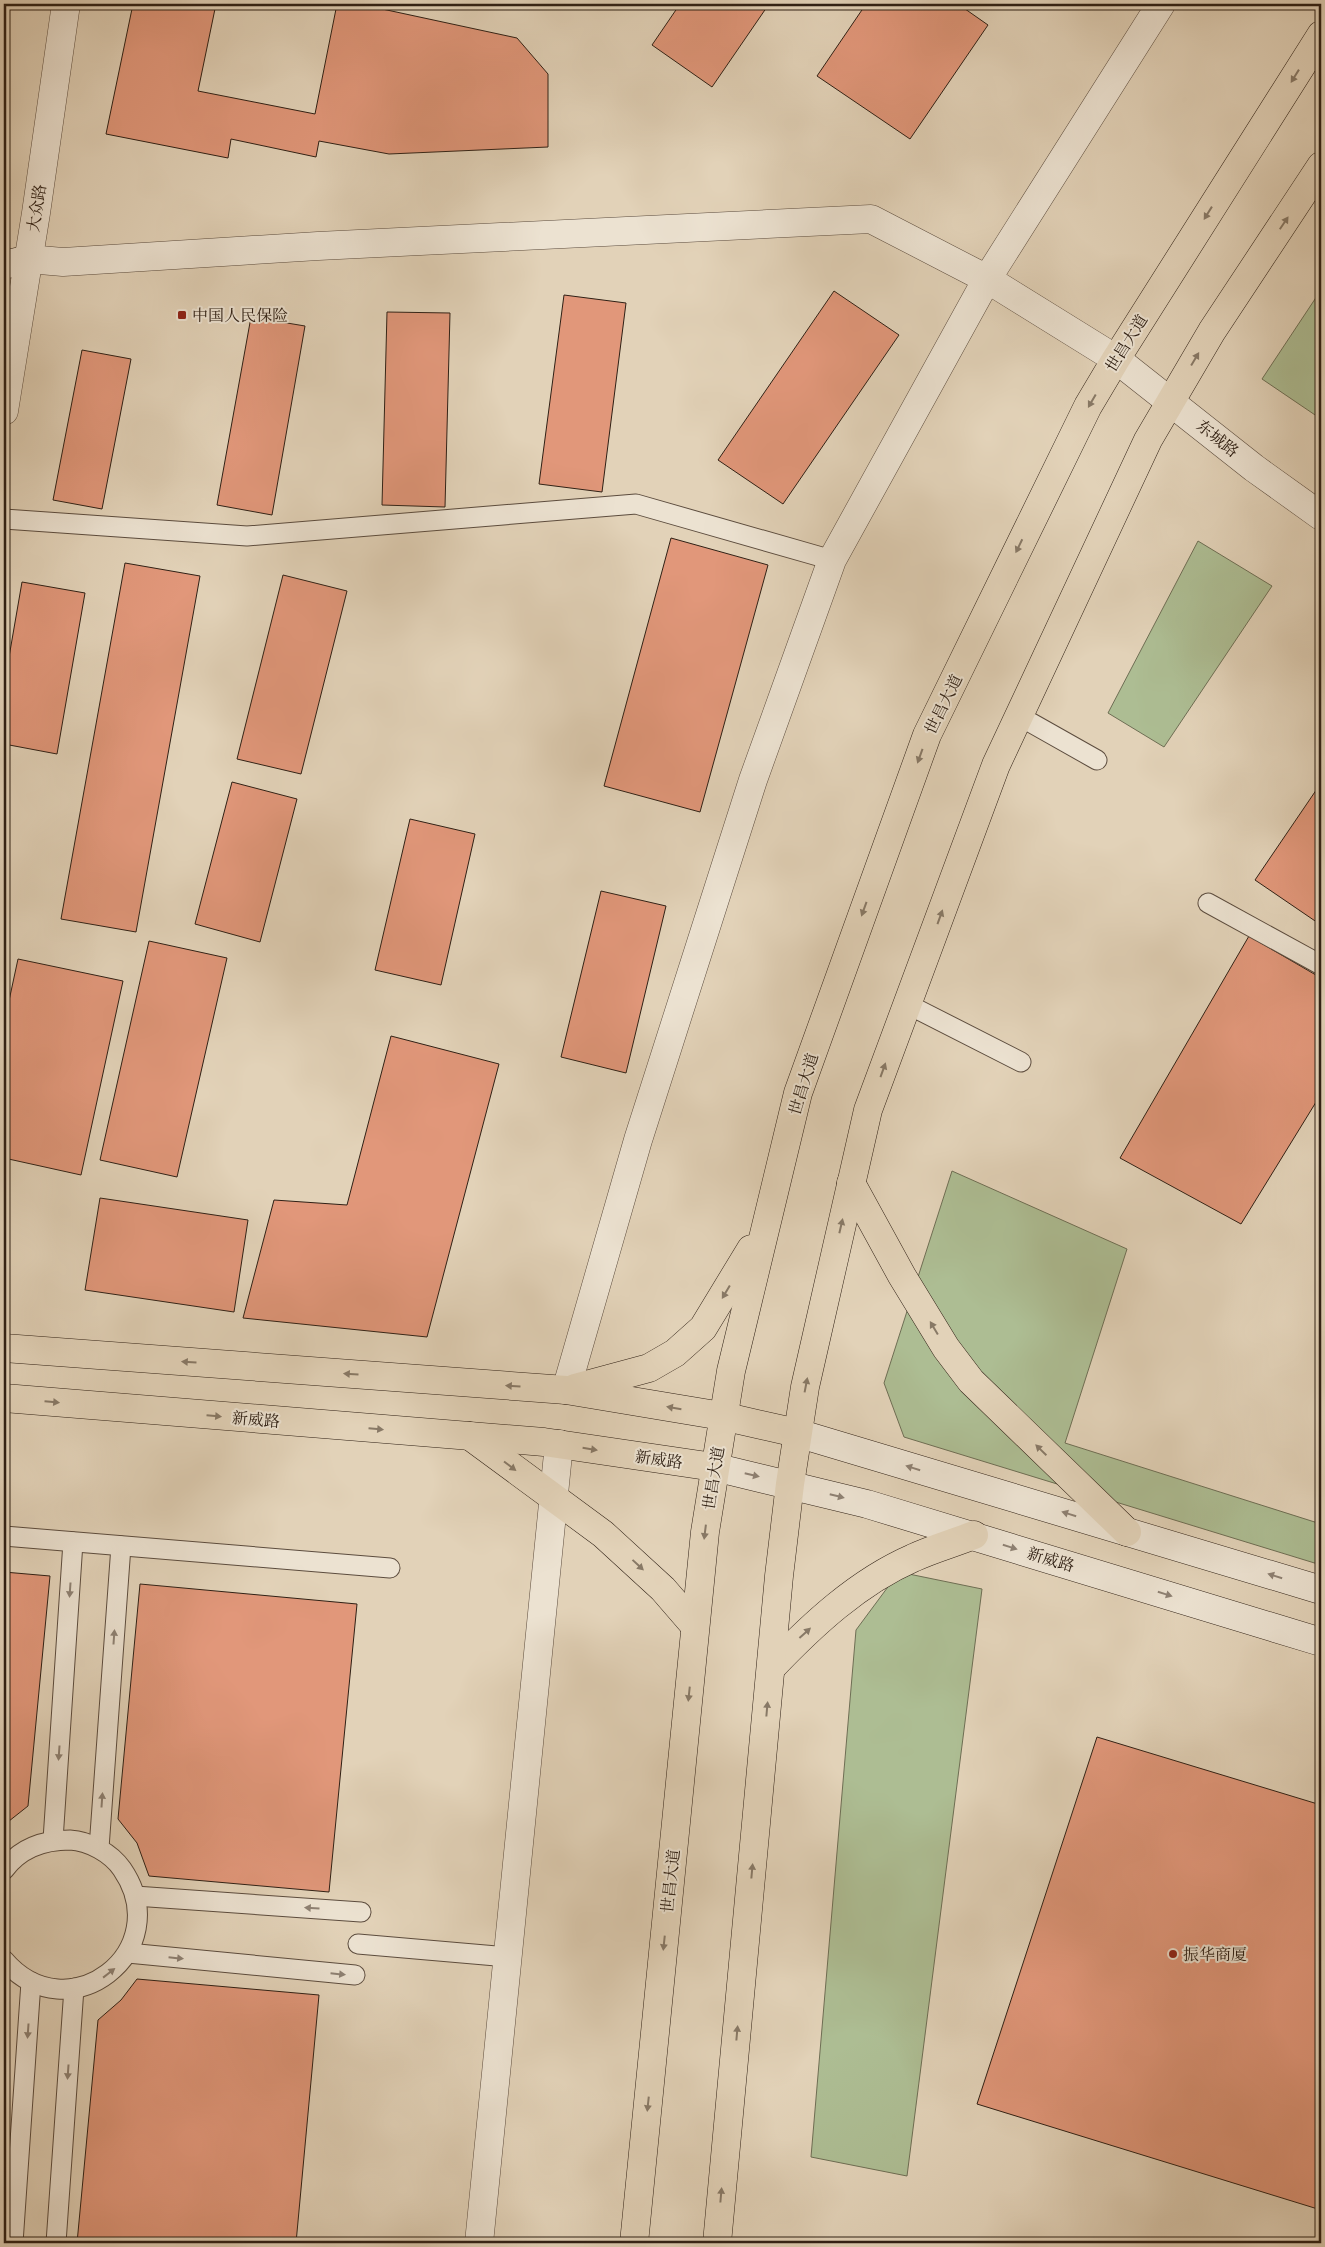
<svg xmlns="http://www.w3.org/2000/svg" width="1325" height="2247" font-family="'EB Garamond','Noto Serif SC',serif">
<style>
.green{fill:#adbd93;stroke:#6e6e54}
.building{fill:#e1977a;stroke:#2f2015}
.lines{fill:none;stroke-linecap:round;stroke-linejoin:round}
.lane-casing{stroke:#5c4c3e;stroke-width:21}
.street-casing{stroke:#5c4c3e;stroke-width:29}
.secondary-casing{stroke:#2f2015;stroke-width:29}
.primary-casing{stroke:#2f2015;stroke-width:29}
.lane{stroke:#ece2d1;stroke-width:19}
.street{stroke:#ece2d1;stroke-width:28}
.secondary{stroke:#ece2d1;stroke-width:28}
.primary{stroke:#e2d2b8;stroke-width:28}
.oneway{fill:#887966}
.oneway2{fill:#8e8173}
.poi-dot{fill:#8f2418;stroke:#ece2d1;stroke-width:2}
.labels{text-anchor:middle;stroke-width:4;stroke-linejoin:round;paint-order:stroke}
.street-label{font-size:16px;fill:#2f2015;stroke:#ece2d1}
.poi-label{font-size:16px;fill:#2f2015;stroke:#ece2d1;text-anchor:start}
</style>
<rect width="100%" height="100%" fill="#e2d2b8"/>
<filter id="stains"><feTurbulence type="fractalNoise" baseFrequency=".004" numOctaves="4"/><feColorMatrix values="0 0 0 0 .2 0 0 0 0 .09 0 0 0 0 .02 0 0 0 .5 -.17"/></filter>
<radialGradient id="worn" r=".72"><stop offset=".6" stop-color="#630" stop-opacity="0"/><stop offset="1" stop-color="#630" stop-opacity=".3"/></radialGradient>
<g class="green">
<polygon points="1321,290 1321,419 1262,379"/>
<polygon points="1198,541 1272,586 1164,747 1108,713"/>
<polygon points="952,1171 1127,1249 1065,1443 1321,1524 1321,1565 904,1437 884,1383"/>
<polygon points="899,1572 982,1589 907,2176 811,2157 856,1630"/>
</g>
<g class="building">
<polygon points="133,4 216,4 198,91 315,114 337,4 359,4 517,38 548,74 548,147 389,154 319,141 316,157 231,139 228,158 106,134"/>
<polygon points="680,4 769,4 712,87 652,45"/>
<polygon points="866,4 958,4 988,25 910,139 817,76"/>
<polygon points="834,291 899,335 783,504 718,460"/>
<polygon points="564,295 626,303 602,492 539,484"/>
<polygon points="387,312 450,313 445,507 382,505"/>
<polygon points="251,317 305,326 272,515 217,505"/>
<polygon points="82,350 131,359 102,509 53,500"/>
<polygon points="671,538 768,565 700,812 604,786"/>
<polygon points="125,563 200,576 136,932 61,919"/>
<polygon points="283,575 347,591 301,774 237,759"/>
<polygon points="22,582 85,593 57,754 4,744 4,686"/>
<polygon points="232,782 297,799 260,942 195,924"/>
<polygon points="1321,783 1321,925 1255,880"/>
<polygon points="410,819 475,834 441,985 375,970"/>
<polygon points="601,891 666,906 626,1073 561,1057"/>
<polygon points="1249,936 1321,978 1321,1094 1241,1224 1120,1158"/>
<polygon points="149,941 227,958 177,1177 100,1160"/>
<polygon points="18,959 123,981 81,1175 4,1158 4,1024"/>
<polygon points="391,1036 499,1064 427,1337 243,1318 274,1200 347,1205"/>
<polygon points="100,1198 248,1220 234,1312 85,1290"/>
<polygon points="4,1572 50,1576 28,1806 4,1825"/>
<polygon points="140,1584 357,1604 329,1892 149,1876 137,1843 118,1819"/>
<polygon points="1097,1737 1321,1805 1321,2210 977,2104"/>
<polygon points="137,1979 319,1995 296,2243 77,2243 98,2020 121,2000"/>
<polygon points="4,2011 8,2015 4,2057"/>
</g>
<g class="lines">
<defs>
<g id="lane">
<polyline points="4,519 247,536 636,504 832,560"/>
<polyline points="1019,716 1097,760"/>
<polyline points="1208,903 1321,965"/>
<polyline points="907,1004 1021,1062"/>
<polyline points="4,1536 390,1568"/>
<polyline points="53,1840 73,1542"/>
<polyline points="99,1848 121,1546"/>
<path d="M4 1870C20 1848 44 1840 70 1840 89 1841 111 1853 122 1869 178 1951 68 2035 4 1960"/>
<polyline points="135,1896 361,1912"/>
<polyline points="358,1944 508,1957"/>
<polyline points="128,1953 355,1975"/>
<polyline points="13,2243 31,1982"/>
<polyline points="56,2243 74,1988"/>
</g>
<g id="street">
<polyline points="28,259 63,262 318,246 871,219 987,279 1116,359 1254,468 1321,516"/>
<polyline points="4,411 36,213 66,4"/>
<polyline points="566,1390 638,1140 753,780 832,560 987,279 1161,4"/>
<polyline points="479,2243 559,1444"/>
</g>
<g id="secondary">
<polyline points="4,265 28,259"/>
<polyline points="797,1433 1321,1590"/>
<polyline points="714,1467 867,1504 1321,1642"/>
</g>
<g id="primary">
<polyline points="851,1183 902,1276 946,1348 971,1381 1127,1532"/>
<polyline points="4,1348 566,1390 722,1416 797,1433"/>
<polyline points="575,1388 649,1368 675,1353 703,1328 751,1249"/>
<polyline points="4,1398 544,1442 714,1467"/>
<polyline points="470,1436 603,1534 663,1589 695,1626"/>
<path d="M771 1668C812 1625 858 1582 913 1558 932 1549 954 1543 974 1535"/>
<polyline points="634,2243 705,1532 731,1371 798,1093 927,735 1088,406 1116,359 1321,35"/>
<polyline points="717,2243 779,1576 790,1484 805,1387 868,1110 996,765 1148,440 1212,331 1321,166"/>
</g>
</defs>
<use href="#lane" class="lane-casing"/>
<use href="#street" class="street-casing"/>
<use href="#secondary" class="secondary-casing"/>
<use href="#primary" class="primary-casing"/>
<use href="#lane" class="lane"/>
<use href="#street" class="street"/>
<use href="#secondary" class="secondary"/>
<use href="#primary" class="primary"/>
</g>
<defs><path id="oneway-solid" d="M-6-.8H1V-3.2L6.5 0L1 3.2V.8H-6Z" transform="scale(1.25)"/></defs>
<g class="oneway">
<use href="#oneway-solid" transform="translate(1295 76) rotate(122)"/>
<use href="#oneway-solid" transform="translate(1208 213) rotate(122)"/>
<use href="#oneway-solid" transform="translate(1284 223) rotate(-56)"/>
<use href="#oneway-solid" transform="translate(1195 359) rotate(-59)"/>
<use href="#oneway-solid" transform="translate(1092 401) rotate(120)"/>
<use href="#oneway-solid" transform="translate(1019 546) rotate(116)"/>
<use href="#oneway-solid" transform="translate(920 756) rotate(110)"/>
<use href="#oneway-solid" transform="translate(864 909) rotate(110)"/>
<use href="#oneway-solid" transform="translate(940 917) rotate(-70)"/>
<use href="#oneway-solid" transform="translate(883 1070) rotate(-70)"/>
<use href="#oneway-solid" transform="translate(841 1226) rotate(-77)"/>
<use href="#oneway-solid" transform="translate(726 1292) rotate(121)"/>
<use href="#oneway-solid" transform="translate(934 1328) rotate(-121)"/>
<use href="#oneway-solid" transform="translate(189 1362) rotate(-176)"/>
<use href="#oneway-solid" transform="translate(351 1374) rotate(-176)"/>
<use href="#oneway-solid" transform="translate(806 1385) rotate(-79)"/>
<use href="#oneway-solid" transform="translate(513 1386) rotate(-176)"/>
<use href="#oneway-solid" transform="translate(52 1402) rotate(5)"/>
<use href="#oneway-solid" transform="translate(674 1408) rotate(-170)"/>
<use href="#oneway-solid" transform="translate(214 1416) rotate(5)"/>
<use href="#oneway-solid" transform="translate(376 1429) rotate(5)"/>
<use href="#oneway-solid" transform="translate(590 1449) rotate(9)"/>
<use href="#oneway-solid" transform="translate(1041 1450) rotate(-136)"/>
<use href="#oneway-solid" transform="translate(510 1466) rotate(37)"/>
<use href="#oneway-solid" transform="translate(705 1532) rotate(97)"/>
<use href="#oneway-solid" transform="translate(638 1565) rotate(43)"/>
<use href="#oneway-solid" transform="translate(805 1633) rotate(-42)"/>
<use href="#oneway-solid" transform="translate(689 1694) rotate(96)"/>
<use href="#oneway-solid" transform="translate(767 1709) rotate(-85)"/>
<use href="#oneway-solid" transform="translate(752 1871) rotate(-85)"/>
<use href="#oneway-solid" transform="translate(664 1943) rotate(96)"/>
<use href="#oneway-solid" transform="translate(737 2033) rotate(-85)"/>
<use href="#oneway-solid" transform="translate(648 2104) rotate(96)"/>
<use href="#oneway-solid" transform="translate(721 2195) rotate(-85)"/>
</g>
<g class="oneway2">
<use href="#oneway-solid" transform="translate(913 1468) rotate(-163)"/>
<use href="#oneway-solid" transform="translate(752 1475) rotate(13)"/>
<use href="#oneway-solid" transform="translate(837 1496) rotate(14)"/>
<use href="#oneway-solid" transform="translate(1069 1514) rotate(-163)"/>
<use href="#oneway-solid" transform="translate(1010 1547) rotate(17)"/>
<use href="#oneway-solid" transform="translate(1275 1576) rotate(-163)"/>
<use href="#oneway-solid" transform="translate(70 1590) rotate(94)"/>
<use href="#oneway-solid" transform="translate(1165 1594) rotate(17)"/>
<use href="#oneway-solid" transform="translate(114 1637) rotate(-86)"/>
<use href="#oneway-solid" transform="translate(59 1753) rotate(94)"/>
<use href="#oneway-solid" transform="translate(102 1800) rotate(-86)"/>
<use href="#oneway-solid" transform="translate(312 1908) rotate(-176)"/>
<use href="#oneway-solid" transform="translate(176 1958) rotate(6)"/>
<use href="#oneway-solid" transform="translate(109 1973) rotate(-38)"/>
<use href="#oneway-solid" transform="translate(338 1974) rotate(6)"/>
<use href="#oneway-solid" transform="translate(28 2031) rotate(94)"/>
<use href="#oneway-solid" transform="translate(68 2072) rotate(94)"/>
</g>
<g class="poi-dot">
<rect x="177" y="310" width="10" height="10" rx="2.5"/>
<circle cx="1173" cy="1954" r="5"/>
</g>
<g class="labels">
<g class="street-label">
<text transform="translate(36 208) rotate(-81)" y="6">大众路</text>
<text transform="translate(1126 343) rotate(-58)" y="6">世昌大道</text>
<text transform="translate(1218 438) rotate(39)" y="6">东城路</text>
<text transform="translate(943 704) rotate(-64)" y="6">世昌大道</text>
<text transform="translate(803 1084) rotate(-73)" y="6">世昌大道</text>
<text transform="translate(256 1419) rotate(5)" y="6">新威路</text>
<text transform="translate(659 1459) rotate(8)" y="6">新威路</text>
<text transform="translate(713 1478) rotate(-81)" y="6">世昌大道</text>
<text transform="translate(1051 1559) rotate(17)" y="6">新威路</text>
<text transform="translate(670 1881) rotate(-84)" y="6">世昌大道</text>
</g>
<g class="poi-label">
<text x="192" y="321">中国人民保险</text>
<text x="1183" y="1960">振华商厦</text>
</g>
</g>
<rect width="1325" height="2247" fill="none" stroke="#e2d2b8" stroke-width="20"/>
<rect x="5" y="5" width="1315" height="2237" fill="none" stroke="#2f2015" stroke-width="2.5"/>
<rect x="10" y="10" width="1305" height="2227" fill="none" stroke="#2f2015"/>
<rect width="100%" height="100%" filter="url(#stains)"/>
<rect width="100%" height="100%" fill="url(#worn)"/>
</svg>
